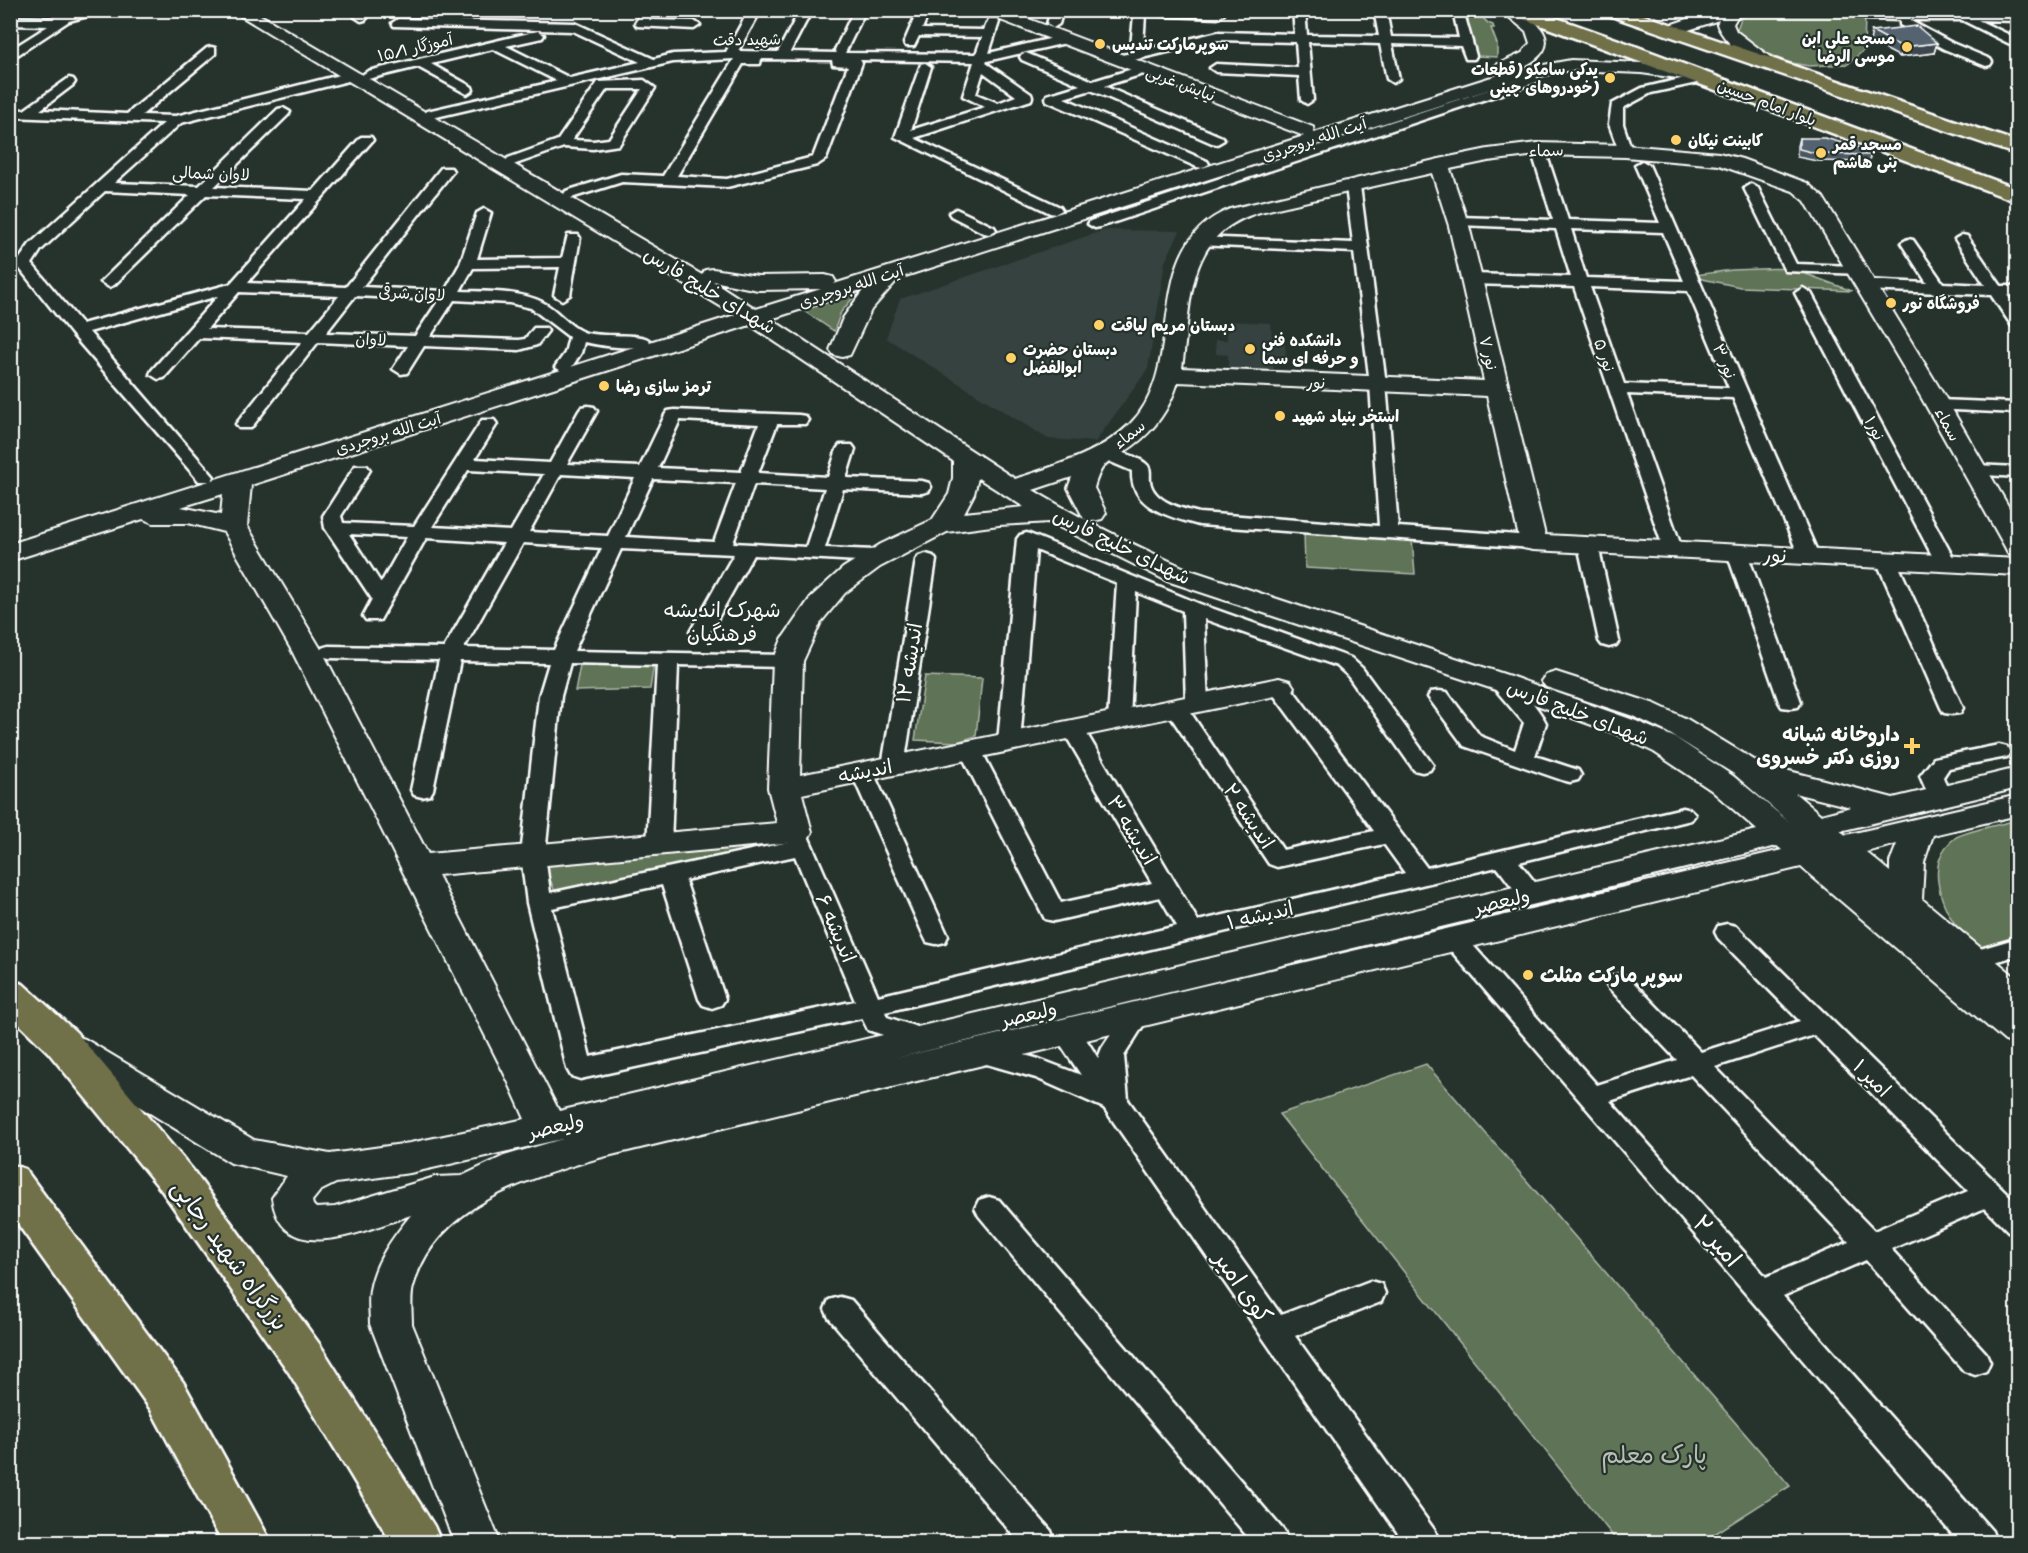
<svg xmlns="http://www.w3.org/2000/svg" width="2028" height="1553" font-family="Sriracha,'Playpen Sans Arabic',sans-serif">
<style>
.built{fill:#344241}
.green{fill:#5f7356;stroke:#afb9aa;stroke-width:1.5}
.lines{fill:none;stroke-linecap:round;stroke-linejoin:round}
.street-casing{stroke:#fff;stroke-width:5}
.secondary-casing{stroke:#fff;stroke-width:4}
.primary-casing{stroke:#fff;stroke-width:5}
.highway-casing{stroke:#fff;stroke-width:5}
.street{fill:#26332d;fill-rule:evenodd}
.secondary{fill:#26332d;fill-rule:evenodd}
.primary{fill:#70704a;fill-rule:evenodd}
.highway{fill:#70704a;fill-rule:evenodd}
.wall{fill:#495661;stroke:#fff;stroke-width:1.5}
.shaded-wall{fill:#3c464f;stroke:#fff;stroke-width:1.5}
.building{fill:#556471;stroke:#fff;stroke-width:1.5}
.poi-dot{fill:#ffd166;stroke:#26332d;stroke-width:2}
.labels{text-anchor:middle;stroke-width:4.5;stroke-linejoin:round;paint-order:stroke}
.far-poi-label{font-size:16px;font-weight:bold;fill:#fff;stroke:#26332d;text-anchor:start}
.far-street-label{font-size:16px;fill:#fff;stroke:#26332d}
.street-label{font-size:20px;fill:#fff;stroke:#26332d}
.poi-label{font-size:20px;font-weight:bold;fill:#fff;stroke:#26332d;text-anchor:end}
.neighbourhood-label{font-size:21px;fill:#fff;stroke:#26332d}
.near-street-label{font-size:24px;fill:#fff;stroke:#26332d}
.near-park-label{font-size:24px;fill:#b7c0b3;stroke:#26332d}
</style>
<rect width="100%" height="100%" fill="#26332d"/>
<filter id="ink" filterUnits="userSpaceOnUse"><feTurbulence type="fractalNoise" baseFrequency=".0167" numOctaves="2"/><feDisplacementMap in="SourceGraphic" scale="12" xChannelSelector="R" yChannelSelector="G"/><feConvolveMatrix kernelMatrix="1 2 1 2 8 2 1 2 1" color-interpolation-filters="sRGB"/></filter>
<g filter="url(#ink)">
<g class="built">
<polygon points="1105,230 1180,231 1165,262 1148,369 1095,442 1048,439 886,338 900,299"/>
<polygon points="1227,321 1271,323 1272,342 1285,343 1286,356 1273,356 1274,372 1228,371 1228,355 1216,354 1215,340 1227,340"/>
</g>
<g class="green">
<polygon points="1758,11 1867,11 1865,17 1864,50 1848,64 1809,66 1786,62 1756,48 1736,32 1741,18"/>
<polygon points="1466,15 1480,15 1488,23 1493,25 1494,28 1491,28 1497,44 1497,57 1476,56"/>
<polygon points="1790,268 1852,291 1740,287 1688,276 1732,270"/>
<polygon points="858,292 841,312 834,331 801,309"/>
<polygon points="1304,532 1412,539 1415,574 1305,568"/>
<polygon points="654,663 650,689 575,691 580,665"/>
<polygon points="925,676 982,678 976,736 957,742 915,740"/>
<path d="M2017 820V862L2012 863 2017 869V940L1986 951C1978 946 1969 941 1963 934 1942 910 1922 863 1955 838 1964 831 2004 824 2017 820Z"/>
<polygon points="762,843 765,852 555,892 542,858"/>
<polygon points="1426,1064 1790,1486 1702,1542 1604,1542 1616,1540 1279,1114"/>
</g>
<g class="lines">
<defs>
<g id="street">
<polygon points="86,10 110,10 69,21 10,60 10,50 48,26 10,25 10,17 50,18"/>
<polygon points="361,10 374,10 365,20 361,21 355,17"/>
<polygon points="644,10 656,10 649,20 694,21 700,25 694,29 637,26 635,23"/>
<path d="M749 10H761L738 51 778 52 800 10H812L790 52 837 53 835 50 854 10H866L845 53 976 54 982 37 919 36 914 46H906L904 43 918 10H930L922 29 984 30 989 19H997L999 22 989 53 1066 35 1070 36V42L987 61 986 63 1031 94 1032 97 1031 100 914 138 1060 207 1062 210 1055 214 1050 213 895 137 921 64 925 63 931 67 911 130 985 107 963 96 974 62 860 60 862 63 826 159 817 165 727 187 622 182 571 198 566 197 564 194 566 191 621 174 663 176 734 59 673 62 432 118 427 117 425 114 427 111 557 81 493 49 431 64 472 87 473 90 467 94 418 67 368 79 362 75 368 71 538 31 544 35 542 38 506 46 570 78 640 62 573 31 394 26 392 23 398 19 575 23 654 59 673 54 726 52ZM761 59 832 60 833 65 848 66 813 157 727 179 677 176 743 64H760ZM983 72 1016 96 998 103 976 94Z"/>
<polygon points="1051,10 1063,10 1059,24 1053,28 1047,24"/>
<polygon points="1077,10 1218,10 1224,14 1218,18 1145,15 1143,46 1148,49 1218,32 1295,34 1293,10 1305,10 1307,35 1379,36 1374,10 1386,10 1391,37 1459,38 1454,15 1444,10 1463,10 1476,56 1474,59 1466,59 1461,46 1392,44 1399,79 1393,83 1387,79 1380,44 1308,42 1313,100 1307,104 1301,100 1299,76 1216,72 1210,68 1216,64 1298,68 1296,42 1218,40 1121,63 1115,59 1117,56 1136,52 1131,47 1134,15 1083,14"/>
<polygon points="1869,12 2018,13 2018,21 1978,20 2018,39 2018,48 1962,20 1909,20 1952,43 1990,59 1992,62 1990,65 1986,66 1944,49 1900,25 1900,20 1865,19 1865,13"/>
<path d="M211 47 215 48V54L142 115 176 116 352 72 358 76 356 79 181 123 114 183 199 186 278 109 283 108 290 112 288 115 214 187 313 191 361 137H371L373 140 247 283 346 287 441 168H451L453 171 451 174 362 287 445 291 460 264 477 213 484 209 491 213 477 259 562 258 568 235H578L580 238 570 295 562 300 554 295 560 267 473 268 460 291C486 292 518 290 542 302 557 309 568 326 583 332 599 338 643 332 650 341 640 353 598 345 584 342L581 353 569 371 563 372 555 367 565 353 569 337 531 308 510 303 454 300 430 337 519 340 525 339 534 328H546L548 331 537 345 519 350 424 346 407 373 401 374 393 369 408 346 318 342 251 428H239L236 424 302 342 199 338 164 378 158 379 150 374 152 370 218 296 89 332 214 477 211 481H199L71 333 16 264 30 244 164 123 10 117V109L24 110 69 78 73 79 75 82 73 85 40 110 127 114 207 48ZM105 191 190 195 104 279 101 282 109 287 114 285 206 195 306 199 230 284 82 324 32 264 41 250ZM239 292 339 296 309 332 207 329ZM355 296 439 300 415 336 326 333Z"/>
<polygon points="1026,53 1093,81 1142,66 1150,66 1152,69 1150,72 1104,86 1222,137 1224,140 1217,144 1212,143 1091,90 1064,98 1207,161 1209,164 1202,168 1197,167 1047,101 1046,98 1047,95 1080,85 1022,60 1020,57 1022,54"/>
<polygon points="1702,74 1706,75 1708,78 1706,81 1651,93 1623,108 1623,124 1632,151 1625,155 1620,154 1609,124 1612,104 1642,88"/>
<polygon points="1533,75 1539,79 1537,82 1100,227 1095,228 1088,224 1090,221"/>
<path d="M644 80 655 88 619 145 593 149 564 147 513 165 506 161 508 158 558 140 598 82ZM607 89H642L609 139 593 141 572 140Z"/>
<path d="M1541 155 1548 159 1568 220 1660 223 1635 165 1642 161 1649 165 1819 556 1816 560H1802L1799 556 1733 398 1627 394 1682 549 1679 553H1665L1574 287 1472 284 1464 279 1472 274 1571 277 1556 229 1458 225 1451 221 1458 217 1553 220 1534 159ZM1571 229 1663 232 1684 281 1586 278ZM1590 287 1688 291 1729 388 1624 384Z"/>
<path d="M1353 182 1360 186 1386 384 1398 527 1533 536 1540 538 1543 542 1540 546 1533 548 1199 525C1170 517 1130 508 1132 471L1099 457 1096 453 1099 449 1105 448C1116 450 1136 456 1145 463 1152 468 1149 474 1150 481 1153 502 1183 509 1199 513L1379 526 1370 384 1354 252 1197 245 1190 241 1197 237 1353 243 1346 186Z"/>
<polygon points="1751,184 1758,188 1796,264 1856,266 1864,271 1861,274 1785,271 1744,188"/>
<polygon points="956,209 994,227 996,230 989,234 984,233 951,216 949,213"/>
<polygon points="1962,235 1967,236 2001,286 2018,286 2018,296 2007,295 2018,310 2018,328 2012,326 1991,295 1864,290 1856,285 1864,280 1927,283 1901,243 1908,239 1913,240 1943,283 1985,285 1955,239"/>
<polygon points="1803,288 1811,293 1956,563 1953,567 1939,567 1936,563 1795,293"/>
<polygon points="1938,400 2018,403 2018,413 1932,409 1929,405 1932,401"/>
<path d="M588 406 594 407 597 411 567 464 640 467 665 415 668 411 674 410 799 415 805 416 808 420 805 424H777L758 473 828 477 837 449 840 445H852L855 449 846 478 922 481 929 483 931 487 929 491 922 493 843 489 825 548 875 550 882 552 885 556 882 560 875 562 753 555 710 632 707 636H693L690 632 734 554 621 549 574 651 788 655 795 657 798 661 795 665 788 667 678 665 671 845 667 850 659 853 651 850 647 845 657 665 570 663 561 696 545 855 550 893 789 842 785 834 789 829 797 827 805 829 878 996 1177 926 1160 897 1054 921 1045 919 959 750 962 745 970 743 978 745 981 750 1061 903 1152 883 1062 729 1065 724 1073 722 1081 724 1084 729 1198 921 1405 873 1384 844 1277 867 1269 864 1165 708 1168 703 1176 702 1184 703 1283 850 1374 831 1268 687 1271 682 1279 681 1287 682 1427 868 1683 808 1691 810 1695 815 1691 820 1519 862 1544 894 1541 900C1520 905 1509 881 1497 867L885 1012 887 1017 932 1032 936 1039 932 1046 923 1048 868 1030 862 1018 580 1079 571 1076 567 1069 527 903 521 855 539 696 549 663 460 661 433 790 430 795 422 797 414 795 411 790 439 660 329 658 322 656 319 652 322 648 329 646 444 648 504 543 426 538 380 620H366L363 616 372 599 325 528 323 516 355 466H367L370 470 341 516 343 523 414 526 482 420H494L497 424 475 459 550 463 579 411 582 407ZM680 420 759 424 741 472 658 468ZM468 470 544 474 511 531 432 527ZM561 474 635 478 608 536 529 532ZM653 479 736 483 714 542 626 537ZM754 484 825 488 806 547 733 543ZM349 534 407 537 381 583ZM523 543 602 548 554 650 464 648ZM795 856 855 1001 590 1057 552 908 662 885 699 999 703 1005 712 1008 721 1005 725 999 685 880Z"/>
<polygon points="1974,465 2018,467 2018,477 1968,474 1965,470 1968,466"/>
<polygon points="1027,533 1200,604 1351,658 1362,668 1433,765 1430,770 1422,772 1414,770 1348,676 1337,666 1204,619 1208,704 1205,709 1197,710 1189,709 1186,704 1183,611 1136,592 1130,720 1127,725 1119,727 1111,725 1108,720 1117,583 1036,550 1020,742 1017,747 1009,749 1001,747 998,742 1017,539 1020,535"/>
<polygon points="1588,539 1595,541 1598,545 1619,641 1616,645 1609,647 1602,645 1599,641 1578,545 1581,541"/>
<polygon points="1737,547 1744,549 1747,553 1801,702 1798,707 1790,708 1782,707 1779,702 1727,553 1730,549"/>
<polygon points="926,554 933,556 936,560 904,766 901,771 893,773 885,771 882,766 916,560 919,556"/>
<polygon points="1886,554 1893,556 1896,560 1963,708 1960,713 1952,714 1944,713 1941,708 1876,560 1879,556"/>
<path d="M1500 676C1515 679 1539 709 1546 723L1535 756 1578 770 1581 775 1578 780 1570 782 1562 780 1464 746 1428 697 1431 692 1439 691 1447 692 1480 736 1515 750 1524 723 1489 682 1493 678Z"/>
<polygon points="1999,745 2007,747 2010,752 2007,757 1949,768 1943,777 1950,796 1947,801 1939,803 1931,801 1920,776 1934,758"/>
<polygon points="862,765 870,767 873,772 948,936 945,942 936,944 927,942 924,936 851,772 854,767"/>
<path d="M1727 924 1736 926 2018 1204V1234L2008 1231 1985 1208 1891 1249 1986 1353 1990 1362 1986 1371 1975 1375 1964 1371 1866 1260 1783 1296 1992 1531 1996 1542H1959L1441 939 1444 933 1453 931 1462 933 1597 1085 1677 1060 1610 989 1606 983 1610 977 1619 974 1628 977 1701 1052 1800 1021 1718 938 1715 932 1718 926ZM1814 1035 1968 1191 1874 1231 1715 1067ZM1691 1075 1849 1242 1766 1277 1610 1101Z"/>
<polygon points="2018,938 2018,955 1972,969 1963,966 1959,960 1963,954"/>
<path d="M1138 1004 1147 1007 1151 1013 1124 1056 1128 1100 1281 1315 1370 1281 1381 1284 1385 1293 1381 1302 1295 1336 1435 1531 1439 1542H1404L1104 1108 1036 1078 969 1059 965 1052 969 1045 978 1042 1039 1059 1081 1075 1051 1030 1055 1023C1077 1017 1087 1042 1098 1058L1102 1048 1129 1007Z"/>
<polygon points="989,1197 999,1200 1284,1531 1288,1542 1252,1542 979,1216 975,1208 979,1200"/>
<polygon points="840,1297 851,1300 1051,1531 1055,1542 1019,1542 829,1318 825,1309 829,1300"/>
</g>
<g id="secondary">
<path d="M231 10H252L702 275 705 270 713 269 758 276 825 275 833 277 836 282 834 284 1304 136 982 13 980 10H1005L1313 127 1314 133 1501 74 1493 69 1496 65 1522 53 1530 43 1526 31 1500 10C1506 10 1514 9 1519 10 1525 12 1531 18 1535 22 1559 44 1539 61 1516 70L1571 60 1641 63 1705 72 1708 76 1705 80 1699 81 1641 73 1571 70 1519 80 899 278 871 310 850 355 842 357 834 355 830 350 843 318 864 289 771 319 1015 479C1054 466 1099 454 1130 424 1190 365 1138 246 1230 209L1439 159 1488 149 1537 143 1625 145 1719 153 1742 159 1807 183 1823 197 1945 397 2018 523V555L2008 553 2005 547 1921 397 1805 201 1793 191 1719 165 1625 157 1537 155 1488 161 1450 169 1469 226 1545 535 2018 559V575L1533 550 1523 548 1520 542 1487 396 1178 382C1170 408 1155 430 1133 446 1110 463 1103 457 1094 488L1106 513 1102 519 1093 521 1084 519 1068 488 1072 477 1033 490C1082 520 1134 545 1187 569L1510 676 1636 721 1676 738 1733 776 1789 822 1734 774 1665 731 1633 716 1546 687 1541 681 1546 675 1556 672 1655 704 1687 719 1759 763 1893 798 2018 768V788L1840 831 1846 835 2018 795V815L1933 835 1924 862 1922 899 2018 979V1045L2005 1041 1801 867 599 1158C527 1179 435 1205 413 1287 410 1298 412 1313 412 1324L500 1542H454L370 1324C370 1313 368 1301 370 1290 375 1261 393 1237 411 1215 369 1228 282 1271 272 1198L287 1176 231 1163 59 1057 54 1048 59 1039 72 1035 85 1039 254 1140 330 1154 410 1143 525 1119 507 1079 292 651 224 532 188 523H153L143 519 10 561V544L735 315ZM1432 173 1449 226 1484 381 1182 368C1192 304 1183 234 1260 212ZM713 281 758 290 821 289 756 309ZM750 325 953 461V478L949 494 932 520 881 544 843 568 811 597 782 639 773 661 768 788 777 823 428 854 322 651 247 526 251 485ZM978 478 1024 507 964 513 974 494ZM223 494 221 515 181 507ZM1049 522 1167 581 1490 688 1614 733 1654 752 1711 790 1757 830 559 1111 438 875 796 842 808 839 812 832 802 794 1290 693 1294 687 1290 681 1279 678 800 775 803 661 821 622 845 593 880 567 947 532 999 525ZM1795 793 1802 795 1851 807 1821 815ZM1897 844 1890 862V872L1866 852ZM1777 846 1782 850 892 1059ZM562 1139 504 1156 462 1176 435 1177 335 1207 316 1208 313 1205 312 1201 320 1191 336 1183 410 1173Z"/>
<path d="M1714 10H1745L1737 17 1733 24 1736 31 1774 60 1777 64 1774 68C1756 72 1722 41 1717 24L1719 20 1670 36 1662 31 1664 27Z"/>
</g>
<g id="primary">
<polygon points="1508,10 1534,10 1619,40 2018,189 2018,202 1510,14"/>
<polygon points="1603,10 1629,10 2018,142 2018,155 1605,14"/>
</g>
<g id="highway">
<polygon points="10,980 23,984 76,1032 192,1169 320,1345 434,1526 441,1542 391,1542 288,1371 162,1191 48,1052 10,1015"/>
<polygon points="10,1164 25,1169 183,1382 271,1542 222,1542 151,1410 10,1213"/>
</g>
</defs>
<use href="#street" class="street-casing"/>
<use href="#secondary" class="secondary-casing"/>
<use href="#primary" class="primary-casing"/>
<use href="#highway" class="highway-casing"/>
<use href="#street" class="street"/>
<use href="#secondary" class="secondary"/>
<use href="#primary" class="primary"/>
<use href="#highway" class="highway"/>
</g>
<g class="wall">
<polygon points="1872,31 1937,43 1934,53 1900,57 1870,41"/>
<polygon points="1799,138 1871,151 1869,162 1817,161 1797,157 1797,146"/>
</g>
<polygon class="shaded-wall" points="1937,43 1934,53 1900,57 1902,47"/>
<g class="building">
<polygon points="1917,26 1937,43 1902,47 1872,31"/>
<polygon points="1799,138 1825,138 1871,151 1871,155 1819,154 1799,149"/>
</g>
</g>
<g class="poi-dot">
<circle cx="1100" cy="44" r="6"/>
<circle cx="1907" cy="47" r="6"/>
<circle cx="1610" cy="78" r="6"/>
<circle cx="1676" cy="140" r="6"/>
<circle cx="1821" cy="153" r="6"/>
<circle cx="1891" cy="303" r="6"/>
<circle cx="1099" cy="325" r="6"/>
<circle cx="1250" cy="349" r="6"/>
<circle cx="1011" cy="358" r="6"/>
<circle cx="604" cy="386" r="6"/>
<circle cx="1280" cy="416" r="6"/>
<path d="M1909 737h6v6h6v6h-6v6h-6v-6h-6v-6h6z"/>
<circle cx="1528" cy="975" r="6"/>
</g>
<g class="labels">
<g class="far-poi-label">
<text x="1895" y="44" text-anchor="end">مسجد علی ابن<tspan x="1895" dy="18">موسی الرضا</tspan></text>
<text x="1112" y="50">سوپرمارکت تندیس</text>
<text x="1598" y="75" text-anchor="end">یدکی سامکو (قطعات<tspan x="1598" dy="18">خودروهای چینی)</tspan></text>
<text x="1688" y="146">کابینت نیکان</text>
<text x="1833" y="150">مسجد قمر<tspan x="1833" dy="18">بنی هاشم</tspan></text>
<text x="1903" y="309">فروشگاه نور</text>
<text x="1111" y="331">دبستان مریم لیاقت</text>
<text x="1262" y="346">دانشکده فنی<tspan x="1262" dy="18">و حرفه ای سما</tspan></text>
<text x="1023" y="355">دبستان حضرت<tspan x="1023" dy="18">ابوالفضل</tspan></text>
<text x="616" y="392">ترمز سازی رضا</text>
<text x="1292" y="422">استخر بنیاد شهید</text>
</g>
<g class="far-street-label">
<text transform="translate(747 39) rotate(-1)" y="6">شهید دقت</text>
<text transform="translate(415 47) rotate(-13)" y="6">آموزگار ۱۵/۱</text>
<text transform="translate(1181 83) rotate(21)" y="6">نیایش غربی</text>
<text transform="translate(1767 102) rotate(21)" y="6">بلوار امام حسین</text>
<text transform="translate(1314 139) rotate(-18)" y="6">آیت الله بروجردی</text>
<text transform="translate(1546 150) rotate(-2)" y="6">سماء</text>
<text transform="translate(211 173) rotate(2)" y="6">لاوان شمالی</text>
<text transform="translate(851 286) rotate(-18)" y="6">آیت الله بروجردی</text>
<text transform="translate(412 293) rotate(3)" y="6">لاوان شرقی</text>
<text transform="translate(371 339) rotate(2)" y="6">لاوان</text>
<text transform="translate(1489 353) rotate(77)" y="6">نور ۷</text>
<text transform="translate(1605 355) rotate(71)" y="6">نور ۵</text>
<text transform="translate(1725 361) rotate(67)" y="6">نور ۳</text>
<text transform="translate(1316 382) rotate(2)" y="6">نور</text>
<text transform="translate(1948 424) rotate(61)" y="6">سماء</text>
<text transform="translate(1875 428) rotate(62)" y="6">نور۱</text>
<text transform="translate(388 433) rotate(-17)" y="6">آیت الله بروجردی</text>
<text transform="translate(1129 434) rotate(-39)" y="6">سماء</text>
</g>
<g class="street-label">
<text transform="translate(710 290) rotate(31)" y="7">شهدای خلیج فارس</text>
<text transform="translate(1122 546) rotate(26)" y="7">شهدای خلیج فارس</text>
<text transform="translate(1775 555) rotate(3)" y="7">نور</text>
<text transform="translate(909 663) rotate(-81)" y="7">اندیشه ۱۲</text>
<text transform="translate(1578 712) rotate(21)" y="7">شهدای خلیج فارس</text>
<text transform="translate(865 771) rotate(-11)" y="7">اندیشه</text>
<text transform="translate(1249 816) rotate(56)" y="7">اندیشه ۲</text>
<text transform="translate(1132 830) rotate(59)" y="7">اندیشه ۳</text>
<text transform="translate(1502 901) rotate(-13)" y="7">ولیعصر</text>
<text transform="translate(1260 915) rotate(-13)" y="7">اندیشه ۱</text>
<text transform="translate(836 928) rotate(67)" y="7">اندیشه ۶</text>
<text transform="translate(1029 1014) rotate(-13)" y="7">ولیعصر</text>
<text transform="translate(1872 1078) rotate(45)" y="7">امیر ۱</text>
<text transform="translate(556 1126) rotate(-13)" y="7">ولیعصر</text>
</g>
<g class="poi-label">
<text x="1900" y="741">داروخانه شبانه<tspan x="1900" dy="23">روزی دکتر خسروی</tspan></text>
<text x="1540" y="982" text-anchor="start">سوپر مارکت مثلث</text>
</g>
<g class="neighbourhood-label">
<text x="722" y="617">شهرک اندیشه<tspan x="722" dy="24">فرهنگیان</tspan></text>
</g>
<g class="near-street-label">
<text transform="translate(1717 1241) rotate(49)" y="8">امیر ۲</text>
<text transform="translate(230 1255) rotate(54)" y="8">بزرگراه شهید رجایی</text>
<text transform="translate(1243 1287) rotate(55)" y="8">کوی امیر</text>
</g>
<g class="near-park-label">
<text x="1654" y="1463">پارک معلم</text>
</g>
</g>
<rect width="2028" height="1553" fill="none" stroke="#26332d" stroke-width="36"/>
<rect x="18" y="18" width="1992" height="1517" fill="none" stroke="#fff" stroke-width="2" filter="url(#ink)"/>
</svg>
